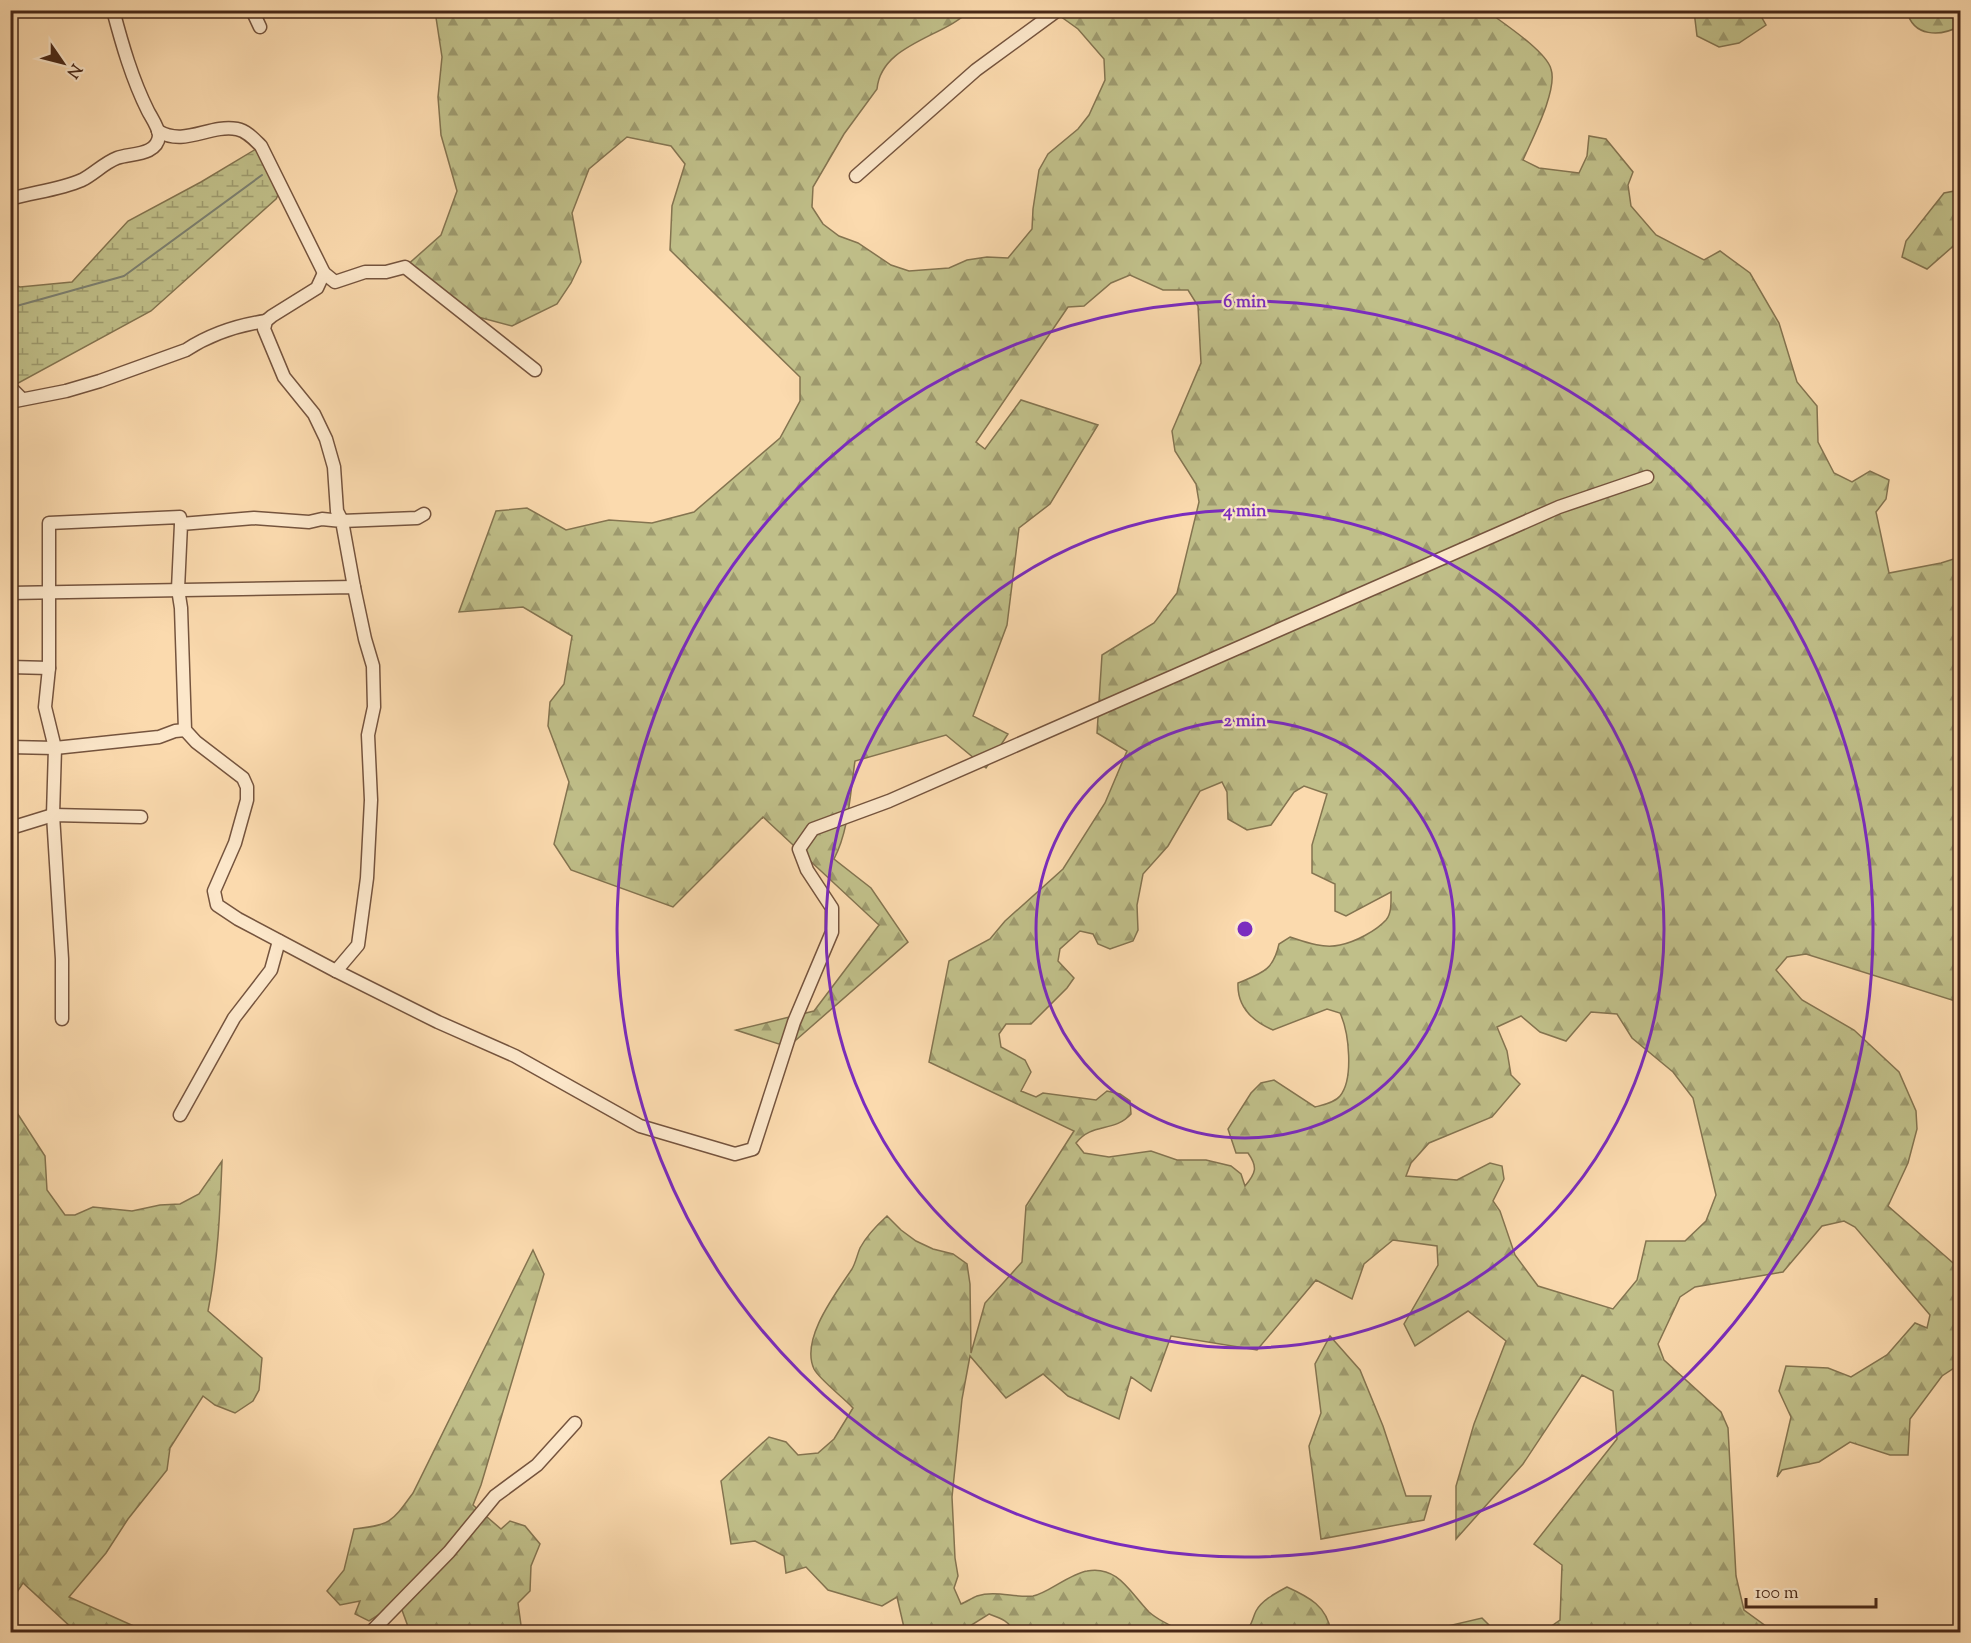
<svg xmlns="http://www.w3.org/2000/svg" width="1971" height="1643" font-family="'Sorts Mill Goudy',serif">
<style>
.forest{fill:url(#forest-firs);stroke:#847450;stroke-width:1.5;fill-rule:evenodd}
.wetland{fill:url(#wetland-marsh);stroke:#847450;stroke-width:1.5}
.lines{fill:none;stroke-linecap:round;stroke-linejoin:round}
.stream{stroke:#7c8071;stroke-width:2}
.minor-casing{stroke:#75543e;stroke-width:15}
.minor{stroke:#fce7ca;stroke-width:12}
.ring{fill:none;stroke:#7b2cbf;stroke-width:3}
.centre{fill:#7b2cbf;stroke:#fce7ca;stroke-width:3}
.ring-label{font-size:18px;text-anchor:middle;font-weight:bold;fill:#7b2cbf;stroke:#fce7ca;stroke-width:4.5;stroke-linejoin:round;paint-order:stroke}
</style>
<defs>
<pattern id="forest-firs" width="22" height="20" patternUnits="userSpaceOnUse" patternTransform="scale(1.5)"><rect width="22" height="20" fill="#c0bf89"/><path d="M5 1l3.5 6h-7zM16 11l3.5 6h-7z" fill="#9e9b6f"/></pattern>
<pattern id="wetland-marsh" width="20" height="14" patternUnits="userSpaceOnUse" patternTransform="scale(1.5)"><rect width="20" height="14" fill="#c0bf89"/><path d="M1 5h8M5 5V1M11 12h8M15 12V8" fill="none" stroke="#9e9b6f"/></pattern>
</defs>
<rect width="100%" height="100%" fill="#fbdaae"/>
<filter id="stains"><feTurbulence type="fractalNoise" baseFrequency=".00333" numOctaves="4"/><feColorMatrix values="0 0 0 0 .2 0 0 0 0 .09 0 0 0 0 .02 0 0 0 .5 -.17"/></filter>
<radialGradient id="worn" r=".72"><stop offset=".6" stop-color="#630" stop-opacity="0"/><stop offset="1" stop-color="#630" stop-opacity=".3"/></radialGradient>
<g class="forest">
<path d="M435 11H969C944 37 881 44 877 89L844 134 813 187 812 207 823 224 839 236 858 243 891 265 909 271 949 268 967 260 987 257 1008 258 1032 229 1033 209 1039 170 1048 154 1078 129 1089 115 1105 80 1104 59 1078 29 1053 11H1487C1503 23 1546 51 1551 69 1558 90 1532 139 1523 160L1539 168 1579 173 1587 156 1589 136 1606 139 1633 172 1628 185 1631 206 1656 235 1704 260 1720 251 1750 273 1779 323 1797 382 1817 406 1818 442 1834 473 1852 482 1870 471 1889 480 1886 499 1876 512 1889 573 1941 563 1960 557V997L1955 1001 1806 954 1787 957 1776 970 1802 1000 1854 1030 1899 1072 1916 1111 1917 1129 1908 1163 1888 1206 1960 1269V1364L1942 1376 1910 1419 1908 1455H1890L1850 1442 1819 1462 1782 1470 1777 1477 1791 1417 1779 1391 1786 1366 1828 1368 1851 1377 1887 1355 1915 1323 1927 1328 1930 1315 1855 1227 1844 1221 1822 1226 1783 1272 1695 1287 1680 1297 1658 1344 1664 1360 1721 1412 1728 1428 1736 1576 1744 1610 1774 1632H1543L1560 1620 1562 1565 1534 1544 1617 1439 1613 1391 1582 1375 1523 1464 1456 1539V1486L1474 1424 1506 1341 1468 1311 1415 1346 1404 1324 1438 1265 1437 1246 1393 1240 1364 1264 1352 1299 1316 1280 1257 1350 1171 1336 1151 1391 1131 1377 1119 1419 1068 1396 1043 1374 1006 1398 970 1356 962 1399 952 1497 955 1558 958 1576 954 1588 961 1604C966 1602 972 1598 977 1596 995 1590 1015 1598 1033 1596 1047 1594 1069 1574 1087 1571 1118 1565 1131 1594 1149 1612 1159 1621 1173 1627 1185 1632H1013C1010 1621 1000 1618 989 1614L965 1629 964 1632H905L897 1597 882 1606 828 1590 806 1567 786 1573 784 1556 755 1541 731 1544 721 1481 769 1437 786 1442 798 1455 818 1453 834 1439 853 1408C844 1398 819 1379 814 1369 800 1339 836 1293 852 1269 856 1262 857 1255 860 1248 867 1235 876 1226 887 1216L901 1230 916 1241 933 1249 953 1254 967 1264 970 1284 971 1353 985 1303 1022 1262 1026 1206 1074 1131 929 1062 949 961 990 939 1005 921 1063 869 1105 803 1127 751 1097 733 1102 655 1154 623 1177 593 1199 502 1196 484 1175 451 1172 431 1201 363 1198 306 1188 290H1163L1130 275 1111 283 1084 306 1068 307 976 442 985 449 1021 400 1098 425 1050 504 1019 528 1007 625 973 716 1008 734 986 768 946 735 855 761C850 794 849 830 834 859L871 888 908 942 788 1047 736 1030 814 1011 879 925 763 817 673 907 571 870 554 844 569 782 548 726 550 702 564 684 572 636 523 607 459 612 496 511 527 508 566 530 609 520 652 523 694 512 780 438 800 401V377L670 250 672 206 685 164 671 146 627 137 589 169 572 213 581 262 571 283 557 304 512 326 467 314 405 267 441 235 457 191 441 135 438 97 442 57ZM1222 782 1227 792 1228 819 1247 830 1271 825 1294 792 1304 786 1327 794 1312 845V873L1335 884V911L1346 916 1391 892C1391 901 1392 913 1386 920 1376 931 1355 942 1340 945 1323 949 1305 942 1290 937L1279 944C1273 971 1262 973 1238 983 1237 1007 1252 1021 1273 1030L1327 1009 1340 1013C1349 1032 1354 1079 1340 1096 1334 1103 1323 1105 1315 1107L1274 1080 1261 1083 1251 1093 1228 1129 1236 1153H1248C1258 1167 1256 1173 1245 1186L1241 1174 1231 1166 1206 1160H1177L1151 1151 1109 1157 1084 1153 1076 1143C1092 1122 1114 1133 1131 1114L1130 1101 1120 1094 1107 1091 1096 1100 1043 1093 1036 1097 1021 1091 1031 1072 1025 1060 1001 1047 999 1034 1006 1024H1031L1067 988 1074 978 1058 961 1060 949 1080 931 1093 934 1098 944 1110 949 1133 941 1138 930 1137 905 1143 874 1168 846 1200 791ZM1591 1012 1617 1014 1632 1038 1673 1072 1693 1098 1716 1195 1706 1221 1685 1241H1646L1637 1280 1613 1309 1538 1286 1515 1255 1500 1211 1493 1201 1504 1179 1502 1166 1490 1163 1457 1180 1406 1176 1411 1163 1429 1143 1492 1117 1520 1084 1511 1075 1507 1051 1497 1027 1521 1016 1540 1032 1566 1041Z"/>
<polygon points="1694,11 1758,11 1766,25 1739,43 1719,47 1697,36"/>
<path d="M1907 11H1960V26C1940 37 1913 37 1907 11Z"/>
<polygon points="1960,190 1960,242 1958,242 1927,269 1902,257 1906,241 1944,193"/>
<path d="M10 1102 45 1156 47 1190 65 1215H75L93 1207 132 1211 160 1205 180 1204 199 1194 222 1161C220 1212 218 1261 208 1311L262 1358 259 1390 253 1401 235 1413 215 1405 203 1396 170 1448 167 1470 128 1519 106 1553 69 1597 147 1632H71L74 1630 23 1583 11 1601Z"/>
<path d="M533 1250 544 1274 481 1485 473 1505 501 1529 510 1521 525 1526 540 1544 531 1566 530 1591 518 1603 521 1625 513 1629 515 1632H410L399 1602 369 1621 355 1614 360 1601 340 1605 327 1591 344 1570 354 1529C391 1525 392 1522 413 1493Z"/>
<polygon points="1330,1336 1360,1370 1383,1426 1406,1496 1431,1496 1424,1520 1321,1539 1309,1446 1321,1413 1315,1364"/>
<path d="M1287 1587C1309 1597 1327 1606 1331 1632H1245C1252 1626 1252 1619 1256 1611 1262 1600 1276 1593 1287 1587Z"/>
<polygon points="1482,1618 1496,1632 1411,1632 1431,1630"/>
</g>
<polygon class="wetland" points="261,146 282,188 276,199 151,311 11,387 10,283 20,287 72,282 128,221 201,182"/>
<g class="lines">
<polyline class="stream" points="10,306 13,307 124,276 262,175"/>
<defs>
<g id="minor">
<polyline points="252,10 260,27"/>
<path d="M158 131C185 147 209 124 237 129 247 131 254 139 261 146L324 273 335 282 365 272H386L405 267 535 370"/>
<polyline points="856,176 976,70 1058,10"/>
<path d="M10 199C34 192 59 190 82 180 94 174 104 163 117 158 130 153 157 156 159 136 159 128 151 117 148 111 132 79 122 44 113 10"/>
<polyline points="324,273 317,288 272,316 266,321 264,329 284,377 314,414 326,439 334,467 337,511 342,521 417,518 424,514"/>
<polyline points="10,387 22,399"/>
<path d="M10 402 66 391 100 381 186 350C209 335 239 325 266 321"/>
<polyline points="10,593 354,587 365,639 373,666 374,707 368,735 371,800 367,878 358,945 336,971 438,1022 515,1056 640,1126 735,1154 753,1149 794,1022 832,932 832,908 807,870 799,849 813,829 889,801 1559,507 1647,477"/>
<polyline points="10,667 49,668"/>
<polyline points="10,747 55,748 159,737 175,731 185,730"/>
<polyline points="14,827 53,815 141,817"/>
<polyline points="336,971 238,919 217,905 214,891 235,843 247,800 247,787 243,778 196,742 185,730 181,608 178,589 181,524 254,518 309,522 322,519 342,521 354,587"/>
<polyline points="62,1019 62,959 53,815 55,748 45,707 49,668 49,523 180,517 181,524"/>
<polyline points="180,1115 234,1018 271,970 279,941"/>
<polyline points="371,1632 449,1552 495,1496 537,1465 575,1423"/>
</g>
</defs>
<use href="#minor" class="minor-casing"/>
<use href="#minor" class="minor"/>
</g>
<g class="ring">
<circle cx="1245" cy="929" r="209"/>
<circle cx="1245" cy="929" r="419"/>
<circle cx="1245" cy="929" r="628"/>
</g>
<circle cx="1245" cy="929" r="9" class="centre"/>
<g class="ring-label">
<text x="1245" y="307">6 min</text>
<text x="1245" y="516">4 min</text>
<text x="1245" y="726">2 min</text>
</g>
<rect width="1971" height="1643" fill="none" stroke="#fbdaae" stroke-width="36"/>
<rect x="12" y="12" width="1947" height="1619" fill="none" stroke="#482818" stroke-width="3"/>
<rect x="18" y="18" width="1935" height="1607" fill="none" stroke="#482818" stroke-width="1.5"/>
<g transform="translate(63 63) rotate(125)" stroke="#fce7ca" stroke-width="4.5" paint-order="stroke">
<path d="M0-4.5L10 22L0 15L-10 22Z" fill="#482818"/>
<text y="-9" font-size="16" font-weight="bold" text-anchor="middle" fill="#482818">N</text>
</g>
<path d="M1746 1598v9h130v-9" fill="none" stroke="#482818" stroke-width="3"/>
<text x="1755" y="1598" font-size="18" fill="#482818" stroke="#fce7ca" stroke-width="4.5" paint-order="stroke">100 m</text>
<rect width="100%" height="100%" filter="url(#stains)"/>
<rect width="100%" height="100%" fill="url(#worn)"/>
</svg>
